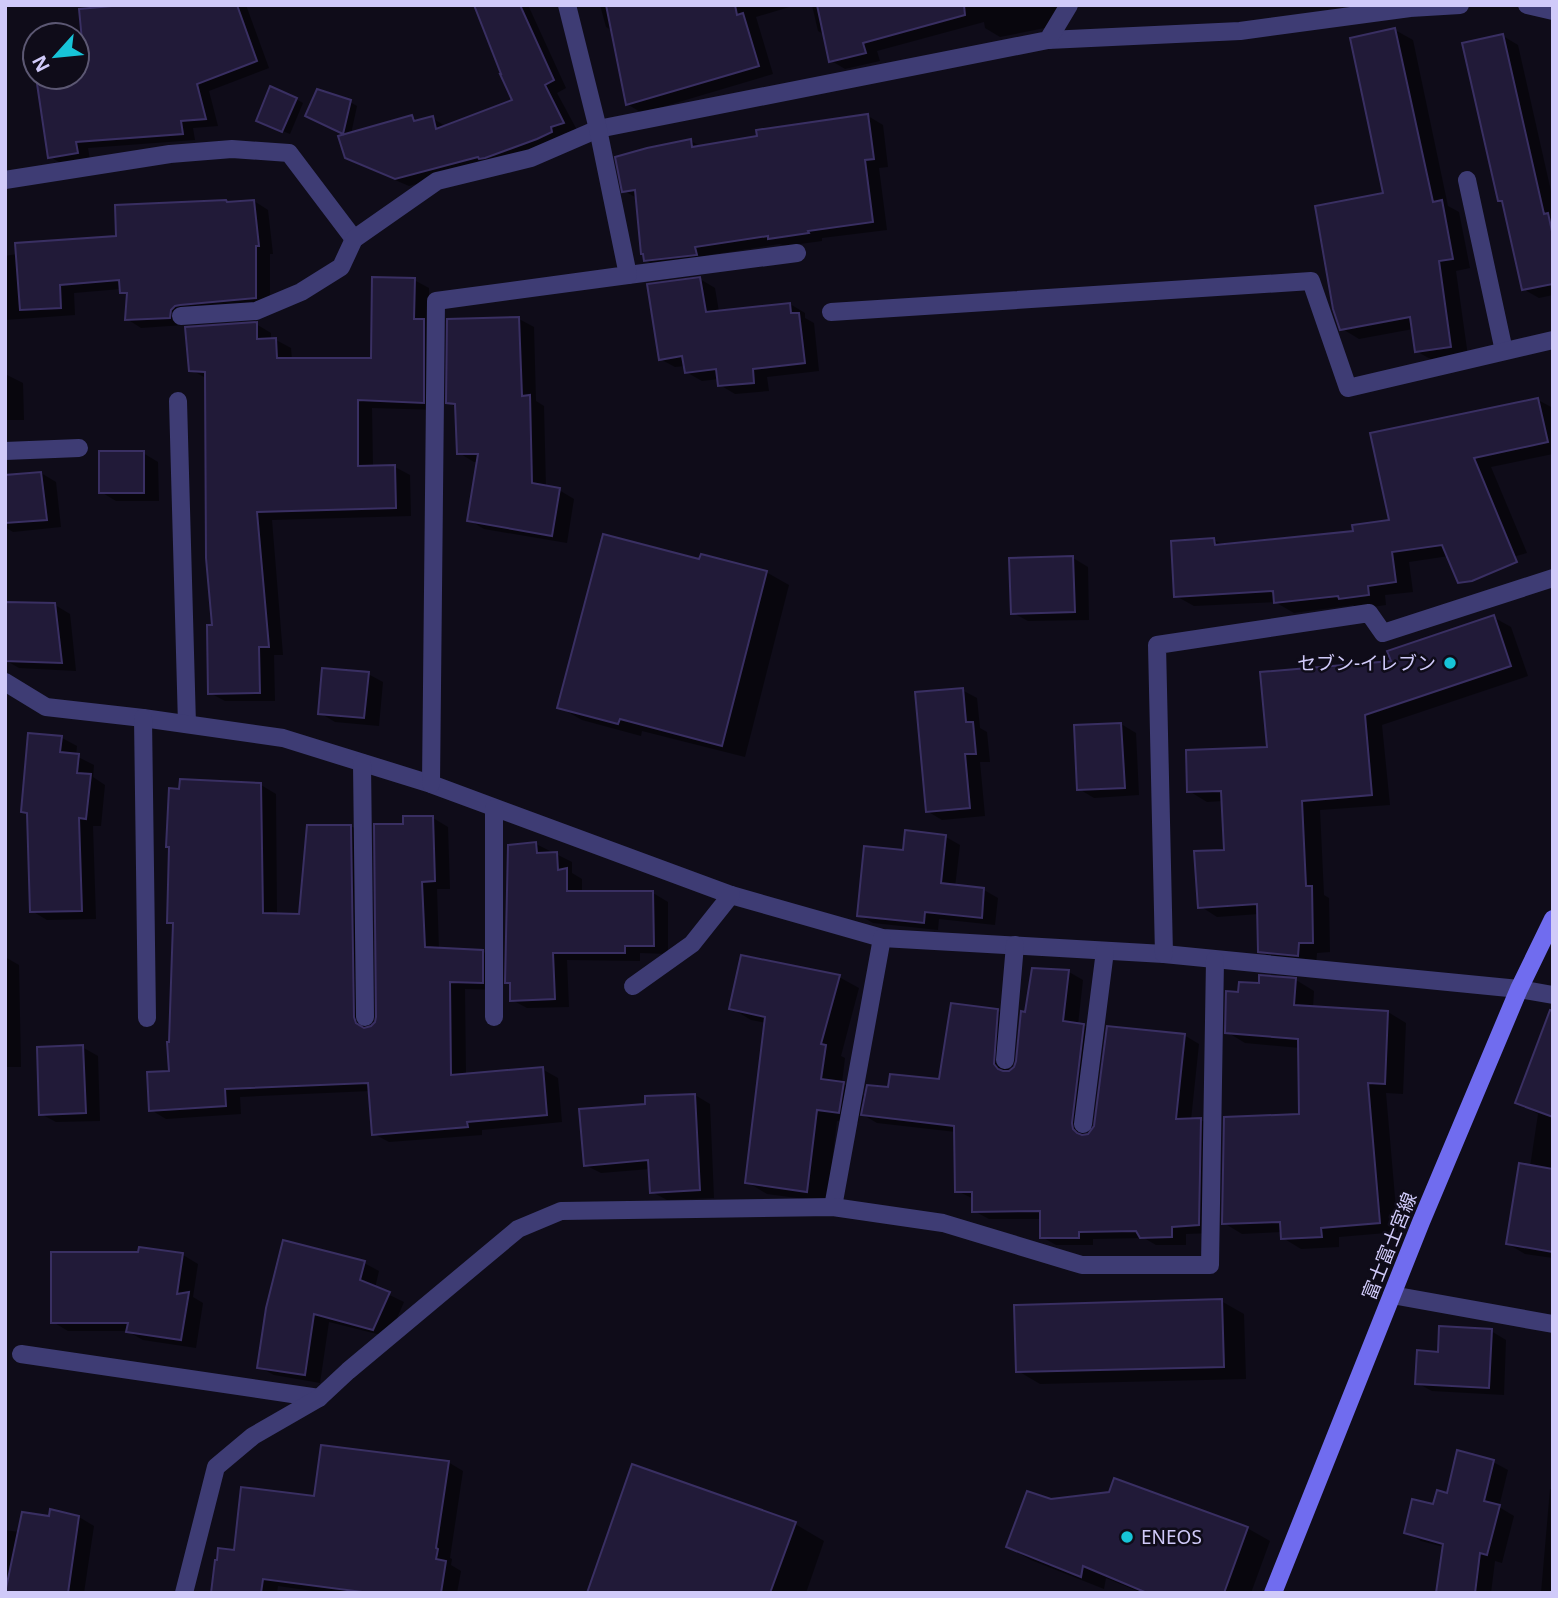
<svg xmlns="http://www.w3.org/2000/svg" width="1558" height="1598" font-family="'Noto Sans','Noto Sans JP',sans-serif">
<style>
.shadow{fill:#0007}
.building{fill:#211a38;stroke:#392f62;stroke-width:2}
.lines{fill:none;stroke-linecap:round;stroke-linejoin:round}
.minor{stroke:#3e3c74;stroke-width:18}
.secondary{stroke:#706cef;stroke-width:18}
.poi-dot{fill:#17c4d8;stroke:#0f0c19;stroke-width:2.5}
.labels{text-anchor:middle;stroke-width:5;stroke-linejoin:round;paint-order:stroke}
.poi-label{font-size:19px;fill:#d0caf9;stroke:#0f0c19;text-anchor:end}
.street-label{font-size:19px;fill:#d0caf9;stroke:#0f0c19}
</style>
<rect width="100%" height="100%" fill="#0f0c19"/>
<g class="shadow">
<polygon points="184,5 246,5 269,68 209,91 218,126 193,128 195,140 88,148 90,160 62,164 49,156 60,77 77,77 77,75 87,73"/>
<polygon points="480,5 528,5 566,88 557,93 577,130 563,134 564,139 491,164 409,186 360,165 346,157 348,135 315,119 350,102 357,106 351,134 412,117 420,121 432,118 447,127 514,101"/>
<polygon points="600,5 796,5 756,17 773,74 642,113 627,104 613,31 606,27"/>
<polygon points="812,5 1058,5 1060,25 1000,37 985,28 984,22 877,51 880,61 845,69 830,60 825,35 818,31"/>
<polygon points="1395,30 1413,40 1448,206 1459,212 1470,268 1456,271 1468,356 1434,361 1416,351 1413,329 1359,339 1341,328 1385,195"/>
<polygon points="1503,36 1518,45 1553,200 1553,295 1539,298 1523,289 1505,203 1500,200"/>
<polygon points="296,99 303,103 290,134 265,124"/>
<polygon points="868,116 883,125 888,167 879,168 887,230 822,238 822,241 785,246 780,244 709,255 711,262 660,269 645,260 637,198 624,191 691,141 701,147"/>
<polygon points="254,201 268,210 273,254 270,254 270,306 185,319 184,325 141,328 127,319 129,296 122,292 121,289 74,293 75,315 5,320 5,256 118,237"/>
<polygon points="700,279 715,288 719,312 790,304 805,313 805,318 814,323 819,371 767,377 769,391 735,394 720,385 719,379 702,381 686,372 685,366 675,367 660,359"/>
<polygon points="414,280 429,288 429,323 438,410 372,408 373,467 395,467 410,475 411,516 272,520 283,655 274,655 275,701 225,701 210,693 214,627 206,378 191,370 256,324 271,333 271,340 276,340 291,348 292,360 372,359"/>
<polygon points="519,319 534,327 536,401 544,406 546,488 559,490 574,499 567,543 484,529 469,520 479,462 474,462 459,453 457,408 448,402"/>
<polygon points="5,374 23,383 24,420 5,420"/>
<polygon points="1538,400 1553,408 1553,454 1491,467 1527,553 1468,570 1449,556 1409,562 1413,592 1385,595 1386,605 1358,609 1353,605 1294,613 1275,602 1194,606 1176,596 1214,540 1225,546 1355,533 1391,522"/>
<polygon points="143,453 158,462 159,501 116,501 101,492"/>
<polygon points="41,473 56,482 61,527 13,532 5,527 5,477"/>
<polygon points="1073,558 1088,567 1089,620 1028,621 1013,613"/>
<polygon points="701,561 766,572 789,585 745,757 642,731 641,736 582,720 559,707"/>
<polygon points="55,605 70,614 76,671 19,668 5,660"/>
<polygon points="1493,617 1511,627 1528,676 1382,725 1390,805 1320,810 1324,895 1329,898 1330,952 1317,953 1316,965 1278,961 1260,951 1259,914 1217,917 1200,906 1226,851 1223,801 1207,802 1189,791 1268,749 1393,663"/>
<polygon points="368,674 383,682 379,726 335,722 320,713"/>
<polygon points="962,690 977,698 980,728 987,732 990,762 980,762 985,816 942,820 927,811"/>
<polygon points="1121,724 1136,733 1139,795 1094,798 1079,789"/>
<polygon points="62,738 77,746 76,756 94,765 93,777 105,785 101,826 93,826 96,919 47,920 32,911 29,815 23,811"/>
<polygon points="261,785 276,794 277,915 300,916 351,826 366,835 368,1029 377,1023 405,826 433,818 448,827 450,889 437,889 439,950 482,951 497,960 497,990 465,989 466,1075 542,1069 558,1078 562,1122 482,1130 482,1135 389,1142 374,1134 370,1091 240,1097 241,1114 166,1119 151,1110 171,1073 175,925 169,922"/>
<polygon points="906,832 946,837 960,845 955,887 984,890 998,898 995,925 939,919 938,930 873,923 859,915 904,852"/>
<polygon points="536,844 572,862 572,873 582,879 582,893 653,893 668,902 668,954 640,953 640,961 567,960 569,1007 527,1008 512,1000 512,985 507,982"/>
<polygon points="5,957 19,965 21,1067 5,1067"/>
<polygon points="1033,970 1069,972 1083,980 1078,1025 1084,1025 1098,1034 1086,1132 1086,1137 1184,1035 1199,1044 1191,1120 1201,1120 1215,1128 1213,1233 1186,1234 1186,1245 1156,1245 1144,1238 1093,1239 1093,1245 1056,1245 1042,1237 1042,1219 989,1219 974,1211 974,1199 957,1191 956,1132 877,1123 860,1113 858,1123 837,1121 827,1202 767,1194 747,1182 766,1023 751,1020 731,1008 839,977 859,988 841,1056 845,1058 842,1083 866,1097 889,1089 941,1081 997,1010 1012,1019 1008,1073 1015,1068 1027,1014"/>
<polygon points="1261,977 1296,980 1314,991 1313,1008 1388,1012 1406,1023 1403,1094 1386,1093 1398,1232 1339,1237 1339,1247 1301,1249 1283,1238 1282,1232 1242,1234 1224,1223 1301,1115 1300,1048 1245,1043 1227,1032 1240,994 1261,985"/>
<polygon points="82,1047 98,1056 100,1121 56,1122 41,1114"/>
<polygon points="1553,1065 1553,1258 1525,1254 1508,1244 1530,1167 1538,1114 1517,1102"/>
<polygon points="695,1095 710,1104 714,1198 667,1200 652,1192 650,1169 601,1173 585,1165"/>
<polygon points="183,1255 198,1264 193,1297 203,1303 196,1348 143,1340 127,1331 68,1331 53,1322"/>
<polygon points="364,1263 379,1271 375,1288 404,1302 389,1337 329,1322 320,1383 274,1375 259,1367"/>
<polygon points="1221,1301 1244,1314 1246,1379 1040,1384 1018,1371"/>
<polygon points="1491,1331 1506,1340 1504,1395 1432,1391 1417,1383 1440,1353"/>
<polygon points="448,1462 463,1471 450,1558 452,1559 451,1565 461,1571 457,1593 327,1593 278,1586 277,1593 213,1593 235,1552 315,1498"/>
<polygon points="1493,1462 1508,1470 1499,1507 1514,1516 1502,1563 1495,1561 1491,1593 1438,1593 1444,1547 1421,1541 1406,1532 1448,1495"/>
<polygon points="1550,1489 1553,1490 1553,1593 1541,1593"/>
<polygon points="1050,1501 1247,1528 1270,1541 1251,1593 1142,1593 1106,1578 1104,1589 1031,1560 1008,1547"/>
<polygon points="79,1517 94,1526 84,1593 5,1593 5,1530 19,1532 51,1518"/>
<polygon points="795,1524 824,1541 806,1593 588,1593"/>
</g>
<g class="building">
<polygon points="123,5 237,5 257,61 197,84 206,119 181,121 183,134 76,142 78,153 48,158 36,77 77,77 77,73 85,72 79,9"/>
<polygon points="474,5 520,5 554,80 545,85 564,123 551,127 552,132 537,139 485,158 479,159 478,157 395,179 345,158 338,136 412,115 414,121 433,116 436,129 512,100 500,74 501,74"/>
<polygon points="606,5 735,5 737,15 743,13 759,66 626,105"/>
<polygon points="817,5 964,5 965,15 863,43 866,53 829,62"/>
<polygon points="1395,28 1433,202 1442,200 1453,259 1439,261 1451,347 1415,352 1410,317 1340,330 1333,309 1315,206 1383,193 1350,38"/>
<polygon points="1503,34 1544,214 1548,213 1553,236 1553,284 1522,290 1502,201 1498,201 1462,43"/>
<polygon points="270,86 297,98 282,132 256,121"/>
<polygon points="317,89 351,100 343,134 305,116"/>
<polygon points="868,114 874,159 865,160 873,222 808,231 809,233 768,239 768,236 695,247 697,255 644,261 643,254 641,254 635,190 622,192 615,157 647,148 691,139 692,147 757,136 756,130"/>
<polygon points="226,200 227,202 254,200 259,246 256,246 256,298 180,305 175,306 171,310 170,318 125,320 127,293 120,293 119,280 60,285 61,308 20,310 15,243 116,236 115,205"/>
<polygon points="372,277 415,278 414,319 424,319 424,403 358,400 358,466 395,465 396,508 257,512 269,647 259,647 260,693 208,694 207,625 212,625 206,558 205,372 189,371 185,327 257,322 257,339 276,338 277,358 371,358"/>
<polygon points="700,277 706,312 790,303 791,313 799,313 805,363 753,369 754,383 718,386 716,369 685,373 682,356 659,360 647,284"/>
<polygon points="519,317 522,396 530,395 532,483 560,488 552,536 467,521 478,454 457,454 455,404 446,403 447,319"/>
<polygon points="1538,398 1548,442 1474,458 1517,562 1472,581 1458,583 1442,545 1392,552 1396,582 1368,586 1369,595 1339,599 1338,596 1274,603 1273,591 1174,597 1171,541 1214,538 1215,545 1353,531 1352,525 1389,520 1370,433"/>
<rect x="99" y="451" width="45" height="42"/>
<polygon points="41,472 47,520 5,523 5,475"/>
<polygon points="603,534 699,559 701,554 767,571 722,746 620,719 618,724 557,708"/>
<polygon points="1073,556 1075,612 1011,614 1009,558"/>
<polygon points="5,602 55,603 62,663 5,661"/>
<polygon points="1494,615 1511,666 1365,715 1372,795 1302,801 1306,886 1312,886 1313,943 1299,943 1298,956 1258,952 1257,904 1198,908 1194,851 1224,850 1221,791 1187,792 1186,750 1267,747 1260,672 1391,661 1387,651"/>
<polygon points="322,668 369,672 364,718 318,714"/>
<polygon points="963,688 966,722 973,722 976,754 965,754 970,808 926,812 915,692"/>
<polygon points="1121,723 1125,788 1077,790 1074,725"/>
<polygon points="28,733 62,736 60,752 79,754 77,773 91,774 86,819 79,818 82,911 30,912 27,813 21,812"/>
<polygon points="180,779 261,783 263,913 299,914 307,825 351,825 354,1017 356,1023 364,1028 371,1026 375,1022 376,1017 374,824 403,824 403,816 433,816 435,881 422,882 425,947 483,950 483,983 450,982 451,1075 543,1067 547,1115 467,1122 468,1127 372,1135 368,1083 225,1089 226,1106 149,1111 147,1072 169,1071 167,1042 169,1042 173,923 167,923 169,847 166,847 169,788 179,789"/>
<polygon points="905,830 946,835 941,883 984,888 982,918 925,912 924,923 857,916 864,846 903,850"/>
<polygon points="536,842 537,853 557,852 558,870 567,868 567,891 653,891 654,946 625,946 625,953 553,953 555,999 510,1001 510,983 505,983 508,845"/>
<polygon points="741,955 840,975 821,1044 826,1045 821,1079 844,1082 839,1113 817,1110 807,1192 745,1183 765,1017 729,1009"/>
<polygon points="1032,968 1069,970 1063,1021 1084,1024 1072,1123 1073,1129 1077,1133 1082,1135 1088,1134 1094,1126 1107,1026 1185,1034 1176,1119 1201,1118 1199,1225 1172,1227 1172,1237 1140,1238 1136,1231 1079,1232 1079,1238 1040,1238 1040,1211 972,1212 972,1192 955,1192 954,1126 861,1115 867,1085 888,1087 890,1074 939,1079 951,1003 998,1009 994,1064 998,1069 1003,1071 1009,1071 1014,1067 1016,1061 1021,1011 1025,1012"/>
<polygon points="1259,975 1296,978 1294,1005 1388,1011 1385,1084 1368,1083 1380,1223 1321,1228 1322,1237 1281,1239 1280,1222 1222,1224 1224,1117 1299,1114 1298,1039 1225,1033 1226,991 1238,992 1239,982 1259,983"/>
<polygon points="1550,1010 1553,1011 1553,1117 1515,1103"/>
<polygon points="83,1045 86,1113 39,1115 37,1047"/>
<polygon points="695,1094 700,1190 650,1193 648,1160 584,1166 579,1109 645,1104 645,1096"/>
<polygon points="1519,1163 1553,1169 1553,1252 1506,1244"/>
<polygon points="283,1240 365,1261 360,1280 390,1292 373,1330 314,1314 305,1375 257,1368 266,1308"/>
<polygon points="139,1247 183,1253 177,1294 189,1292 181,1340 126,1332 128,1323 51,1323 51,1252 138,1252"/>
<polygon points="1222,1299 1224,1367 1016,1372 1014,1305"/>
<polygon points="1439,1326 1492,1329 1489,1388 1415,1384 1417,1350 1438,1352"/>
<polygon points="321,1445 449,1461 436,1548 438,1549 436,1559 446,1561 441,1593 370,1593 263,1579 261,1593 211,1593 215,1560 217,1560 218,1548 234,1550 241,1487 314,1496"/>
<polygon points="1457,1450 1494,1460 1484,1501 1500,1505 1487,1555 1480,1553 1475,1593 1436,1593 1443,1544 1404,1533 1412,1499 1433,1504 1437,1490 1447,1493"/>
<polygon points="632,1464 796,1522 770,1593 587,1593"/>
<polygon points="1114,1478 1248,1527 1224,1593 1147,1593 1083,1566 1081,1577 1006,1547 1027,1491 1051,1499 1109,1492"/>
<polygon points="50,1509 79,1516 68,1593 5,1593 22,1512 49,1516"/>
</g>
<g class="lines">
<g class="minor">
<polyline points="1527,5 1553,11"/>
<polyline points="1048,40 1240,31 1410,8 1460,5"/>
<polyline points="5,180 170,154 232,149 289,153 354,239"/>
<polyline points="1467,180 1504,351"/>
<polyline points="628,275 797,253"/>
<polyline points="831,312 1311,281 1348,388 1553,340"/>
<polyline points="181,316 256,311 301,292 341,267 354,239 437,181 531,158 598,129 1048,40 1069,5"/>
<polyline points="178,401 187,724"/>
<polyline points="5,451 79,448"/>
<polyline points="5,682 46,707 143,718 283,738 431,784 731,895 882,938 1164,954 1519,989 1553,995"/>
<polyline points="143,718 147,1018"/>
<polyline points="362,763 365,1017"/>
<polyline points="431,784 436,301 628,275 598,129 567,5"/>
<polyline points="1164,954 1157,645 1369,613 1383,633 1553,578"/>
<polyline points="633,986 692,944 731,895"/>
<polyline points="494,1017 494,808"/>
<polyline points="1005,1060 1015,945"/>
<polyline points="1083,1124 1105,951"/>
<polyline points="833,1207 882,938"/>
<polyline points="1392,1295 1553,1324"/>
<polyline points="21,1354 319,1398"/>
<polyline points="184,1593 216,1467 253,1436 319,1398 348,1371 518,1229 561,1211 833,1207 943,1223 1082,1265 1210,1265 1215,960"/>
</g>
<polyline class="secondary" points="1273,1593 1421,1222 1519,989 1553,919"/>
</g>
<g class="poi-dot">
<circle cx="1450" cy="663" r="7"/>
<circle cx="1127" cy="1537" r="7"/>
</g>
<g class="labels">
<g class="poi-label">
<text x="1436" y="670">セブン-イレブン</text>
<text x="1141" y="1544" text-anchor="start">ENEOS</text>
</g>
<g class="street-label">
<text transform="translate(1389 1246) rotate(-68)" y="7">富士富士宮線</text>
</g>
</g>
<rect width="1558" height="1598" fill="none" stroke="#d0caf9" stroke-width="14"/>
<g transform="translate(56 56) rotate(243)"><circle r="33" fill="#0f0c19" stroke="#5c5873" stroke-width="2"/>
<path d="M0-5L12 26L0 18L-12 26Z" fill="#17c4d8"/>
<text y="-10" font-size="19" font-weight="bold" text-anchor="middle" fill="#d0caf9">N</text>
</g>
</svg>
